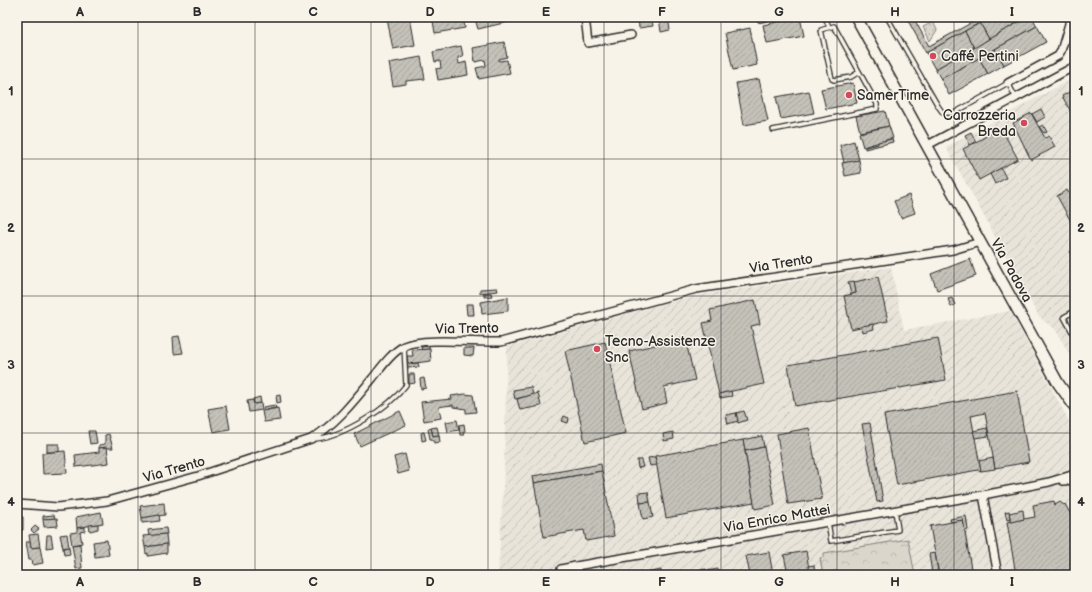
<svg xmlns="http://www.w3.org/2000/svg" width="1092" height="592" font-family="'Balsamiq Sans',sans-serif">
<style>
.industrial{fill:url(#industrial-furrows)}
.grass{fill:url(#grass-dots);stroke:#82807c}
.park{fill:url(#park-crowns);stroke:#82807c}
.building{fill:url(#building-hatch);stroke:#2b2b2b}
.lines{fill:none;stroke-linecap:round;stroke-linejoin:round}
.lane-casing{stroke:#2b2b2b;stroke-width:6}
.street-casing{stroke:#2b2b2b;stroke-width:10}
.secondary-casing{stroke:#2b2b2b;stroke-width:13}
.lane{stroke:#f7f3e8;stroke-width:3.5}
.street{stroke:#f7f3e8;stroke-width:7}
.secondary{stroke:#f7f3e8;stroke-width:10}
.grid{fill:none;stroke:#2b2b2b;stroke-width:1;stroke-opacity:0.55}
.poi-dot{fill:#d1495b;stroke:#f7f3e8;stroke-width:1.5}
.labels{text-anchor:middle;stroke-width:3;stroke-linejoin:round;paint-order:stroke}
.poi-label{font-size:14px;fill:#2b2b2b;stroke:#f7f3e8;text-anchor:start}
.street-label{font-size:14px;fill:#2b2b2b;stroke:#f7f3e8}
.neatline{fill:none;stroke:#2b2b2b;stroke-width:1.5}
.grid-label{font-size:13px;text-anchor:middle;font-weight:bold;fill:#2b2b2b}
</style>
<defs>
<pattern id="industrial-furrows" width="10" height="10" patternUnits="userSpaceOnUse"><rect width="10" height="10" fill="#e8e4da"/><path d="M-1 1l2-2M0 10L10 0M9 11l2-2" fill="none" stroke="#c7c4bb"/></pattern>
<pattern id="grass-dots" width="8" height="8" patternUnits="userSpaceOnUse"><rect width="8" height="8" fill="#dad6cc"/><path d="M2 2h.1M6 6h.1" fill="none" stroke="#bbb8af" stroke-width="1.8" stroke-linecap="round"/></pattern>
<pattern id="park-crowns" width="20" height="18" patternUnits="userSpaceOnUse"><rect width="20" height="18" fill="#dad6cc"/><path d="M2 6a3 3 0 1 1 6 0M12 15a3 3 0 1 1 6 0" fill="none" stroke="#bbb8af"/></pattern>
<pattern id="building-hatch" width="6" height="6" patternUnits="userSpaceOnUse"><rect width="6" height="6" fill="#c4c1b9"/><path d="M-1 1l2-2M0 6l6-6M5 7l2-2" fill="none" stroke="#a9a69f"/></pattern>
</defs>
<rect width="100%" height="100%" fill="#f7f3e8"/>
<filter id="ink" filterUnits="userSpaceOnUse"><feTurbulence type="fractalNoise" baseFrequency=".025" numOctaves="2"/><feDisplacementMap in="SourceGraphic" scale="8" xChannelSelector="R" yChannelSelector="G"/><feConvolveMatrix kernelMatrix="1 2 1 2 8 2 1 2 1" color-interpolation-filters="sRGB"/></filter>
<g filter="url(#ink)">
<g class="industrial">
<polygon points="1075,77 1075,364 1055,329 1045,322 1038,315 946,147"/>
<polygon points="891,267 904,330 1010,311 1075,432 1075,575 498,575 504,471 507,347 692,296"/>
</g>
<polygon class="grass" points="933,22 937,30 930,41 923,27"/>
<polygon class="park" points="908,539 915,575 823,575 820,558 824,557 824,553"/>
<g class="building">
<polygon points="395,17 410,17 415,45 393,49 387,19"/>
<polygon points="437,17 463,17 465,28 435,33 433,21 438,20"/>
<polygon points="483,17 506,17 508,22 478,29 475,19"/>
<polygon points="638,17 651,17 653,26 639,28"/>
<polygon points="668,17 670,30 661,32 659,18"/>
<polygon points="800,17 804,36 767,43 763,25"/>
<polygon points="906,17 913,17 929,46 982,17 990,17 926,53"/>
<polygon points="990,17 1028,17 989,39 980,23"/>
<polygon points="1028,17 1032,17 1037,26 941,79 935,69"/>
<polygon points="980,23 989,39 974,48 965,31"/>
<polygon points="1037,26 1046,42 1004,65 995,49"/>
<polygon points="750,28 757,65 733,70 725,33"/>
<polygon points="965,31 974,48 935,69 926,53"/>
<polygon points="504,42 507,57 499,59 499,61 507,60 510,73 479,79 476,68 486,66 485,60 475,62 473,48"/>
<polygon points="461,46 463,56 458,57 459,64 466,62 468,75 438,80 436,69 441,68 440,61 435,62 433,52"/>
<polygon points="995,49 1004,65 988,74 979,58"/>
<polygon points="421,57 425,79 406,81 406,84 393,86 389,63"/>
<polygon points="979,58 988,74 949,95 941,79"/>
<polygon points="759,79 768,121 744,125 736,83"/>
<polygon points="853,83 857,103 826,109 821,89"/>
<polygon points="1073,90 1075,90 1075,119 1062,96"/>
<polygon points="809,91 814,113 781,119 776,97"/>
<polygon points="1041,109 1045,117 1037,122 1032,114"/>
<polygon points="885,111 889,126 860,132 856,116"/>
<polygon points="1031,113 1045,138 1049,136 1055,147 1031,160 1013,123"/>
<polygon points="1043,125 1047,132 1044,133 1039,127"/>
<polygon points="889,126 893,138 863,147 859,133"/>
<polygon points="1001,128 1018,159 979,180 963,149"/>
<polygon points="971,132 976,142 970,145 965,135"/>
<polygon points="892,139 893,142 865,149 865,147 878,144 878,142"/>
<polygon points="854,141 859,160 844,163 840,145"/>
<polygon points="859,160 861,173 845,176 842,163"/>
<polygon points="1001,168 1006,178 995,184 990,174"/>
<polygon points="1067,190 1075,204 1075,229 1057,196"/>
<polygon points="909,195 915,213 901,218 894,201"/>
<polygon points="1075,249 1075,258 1074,259 1070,252"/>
<polygon points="970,259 976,276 937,290 931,274"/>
<polygon points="878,277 888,321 851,329 844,296 856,293 854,282"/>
<polygon points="854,281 856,293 851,294 848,282"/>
<polygon points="497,288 498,291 480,293 480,289"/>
<polygon points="484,293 491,293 492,296 484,297"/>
<polygon points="508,297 508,311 482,314 481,302"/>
<polygon points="952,298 955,305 951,307 948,299"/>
<polygon points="755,300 760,324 751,326 764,384 719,394 703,323 712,321 710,310"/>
<polygon points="466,304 473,304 474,315 467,315"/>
<polygon points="873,324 874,329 863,332 862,326"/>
<polygon points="179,336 183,353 174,354 173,337"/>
<polygon points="685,338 695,380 664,387 667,403 642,409 629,351"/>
<polygon points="938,338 946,380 795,406 788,365"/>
<polygon points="605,342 626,433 585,442 565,351"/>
<polygon points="429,346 429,349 422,350 421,347"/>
<polygon points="464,348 474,348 473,356 464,355"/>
<polygon points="430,349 431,361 408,364 407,356 413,356 412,350"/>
<polygon points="418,363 419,367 408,368 407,364"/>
<polygon points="409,374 414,374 415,383 409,384"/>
<polygon points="424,378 426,388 421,389 420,379"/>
<polygon points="531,387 533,395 515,399 513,390"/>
<polygon points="731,391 732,396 720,398 719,394"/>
<polygon points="1017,391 1029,462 995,468 985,413 971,416 981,471 978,470 897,485 884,415"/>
<polygon points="538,393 541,406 520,410 517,399"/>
<polygon points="465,394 473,395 476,412 466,413 466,409 453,407 453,405 444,406 439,407 441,418 424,421 421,402 452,399 451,396"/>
<polygon points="280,395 281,402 277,403 276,396"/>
<polygon points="260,397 261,403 254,404 253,399"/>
<polygon points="253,400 254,404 261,403 262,410 249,412 247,401"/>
<polygon points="275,405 276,408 264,410 263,407"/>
<polygon points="226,406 230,429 213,432 208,409"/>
<polygon points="278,408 280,420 264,422 262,411"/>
<polygon points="400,411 406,425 360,446 354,434"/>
<polygon points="744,411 747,420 738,423 736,413"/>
<polygon points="736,413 738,421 728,424 726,415"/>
<polygon points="564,416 569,418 568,423 562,421"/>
<polygon points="457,420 459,430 448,432 446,422"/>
<polygon points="870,423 883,501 877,502 862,424"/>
<polygon points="464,424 465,431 463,432 464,435 460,435 459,425"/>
<polygon points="437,427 439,435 433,436 431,428"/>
<polygon points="431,428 433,436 439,435 440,442 434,443 432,439 430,439 428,429"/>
<polygon points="809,428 822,499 788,504 777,434"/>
<polygon points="987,428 989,436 975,438 973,431"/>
<polygon points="88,431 95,431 97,443 90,444"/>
<polygon points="424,432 426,440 422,441 421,433"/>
<polygon points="673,432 674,439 664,441 663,434"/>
<polygon points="109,434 113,448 99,448 99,445 105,444 105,435"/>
<polygon points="762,436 764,447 745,451 743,440"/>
<polygon points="743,440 754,502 666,518 655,456"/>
<rect x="47" y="444" width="12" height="8"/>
<polygon points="107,447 109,463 76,467 75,455 99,452 99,448"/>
<polygon points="764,447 775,505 755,509 745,451"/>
<polygon points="65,451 67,473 43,474 42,453"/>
<polygon points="405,454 409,471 398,474 394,457"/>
<polygon points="655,457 657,465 650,466 648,458"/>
<polygon points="993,458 995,469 981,471 979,461"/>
<polygon points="637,460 641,460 643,467 638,468"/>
<polygon points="601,464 602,471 534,483 533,476"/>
<polygon points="602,471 614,536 586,541 584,530 544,537 534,483"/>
<polygon points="648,492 650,502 640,503 639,493"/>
<polygon points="1054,501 1055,505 1060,502 1064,505 1065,504 1075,522 1075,575 1016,575 1007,522 1035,517 1033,505"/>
<polygon points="650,502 653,517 643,519 640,503"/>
<polygon points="164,503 165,515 142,518 140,506"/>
<polygon points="1023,510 1024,519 1011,522 1009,513"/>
<polygon points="1009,511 1010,519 1007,520 1005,512"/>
<polygon points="101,512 103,523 77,528 76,517"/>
<polygon points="17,515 18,517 23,517 23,530 17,531"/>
<polygon points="54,515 55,519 43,519 43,516"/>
<polygon points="159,515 160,521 142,523 142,518"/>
<polygon points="966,516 968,530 965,531 963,520 951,522 950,519"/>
<polygon points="57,518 58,526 44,527 43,519"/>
<polygon points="963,520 972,575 939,575 930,526"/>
<polygon points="98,524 98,529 90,531 89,525"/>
<polygon points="35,526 39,529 34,533 31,530"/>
<polygon points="85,527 85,531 80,532 82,543 72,545 70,533 77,532 77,528"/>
<polygon points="166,528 167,534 149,536 148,530"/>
<polygon points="38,534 40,547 31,548 29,535"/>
<polygon points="67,534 69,547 63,548 60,535"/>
<polygon points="166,534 167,544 145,547 143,536"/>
<polygon points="47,535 51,535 53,547 46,548"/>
<polygon points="107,540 109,555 95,557 93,542"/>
<polygon points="26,542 30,542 31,548 40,547 43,563 33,565 32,560 29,560"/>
<polygon points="80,544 82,568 76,569 72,545"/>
<polygon points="167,544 167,553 148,556 148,553 146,554 145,547"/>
<polygon points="69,547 70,554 64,555 63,548"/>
<polygon points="806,551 810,575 788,575 784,555"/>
<polygon points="769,552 773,575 750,575 746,556"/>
<polygon points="935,553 938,572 932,573 929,554"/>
<polygon points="814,565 815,575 810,575 808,566"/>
<polygon points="706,569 706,571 718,569 719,575 693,575 692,571"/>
<polygon points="661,570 661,575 635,575"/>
</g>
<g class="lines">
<defs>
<g id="lane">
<polyline points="825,17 829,27"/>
<polyline points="887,17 938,106 943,113 954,113 1008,83 1016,98"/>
<polyline points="760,20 773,17"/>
<polyline points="773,130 877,109 877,104 834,26 821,30 832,79 834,80 851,77 859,72"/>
<polyline points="1075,311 1064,317 1075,337"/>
<path d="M315 439C344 436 389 408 406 385L404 346"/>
<polyline points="828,522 831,541 898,530 895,510"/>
</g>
<g id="street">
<polyline points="585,17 588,43 631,35"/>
<polyline points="1008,83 1058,56 1061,51 1071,17"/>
<polyline points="926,146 1075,66"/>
<polyline points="1063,481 1075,480"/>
<polyline points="983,495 998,575"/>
<path d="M17 504 58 507 107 501 198 476 311 439C336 424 354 401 372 379 381 368 391 353 404 346 423 337 477 343 501 342L696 289 953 250 980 242"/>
<polyline points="561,569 576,566"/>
<polyline points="578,575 576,566 983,495 1049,482 1075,474"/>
</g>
<polyline id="secondary" points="856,17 1058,383 1075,407"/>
</defs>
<use href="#lane" class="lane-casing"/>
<use href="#street" class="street-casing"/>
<use href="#secondary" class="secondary-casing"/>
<use href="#lane" class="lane"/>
<use href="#street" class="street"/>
<use href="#secondary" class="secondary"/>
</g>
</g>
<path class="grid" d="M138 17V575M255 17V575M371 17V575M488 17V575M604 17V575M721 17V575M837 17V575M954 17V575M17 159H1075M17 296H1075M17 433H1075"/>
<g class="poi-dot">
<circle cx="933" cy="56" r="4"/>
<circle cx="849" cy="95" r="4"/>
<circle cx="1024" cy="123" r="4"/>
<circle cx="597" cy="349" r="4"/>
</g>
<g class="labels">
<g class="poi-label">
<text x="941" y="61">Caffé Pertini</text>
<text x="857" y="100">SamerTime</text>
<text x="1016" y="120" text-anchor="end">Carrozzeria<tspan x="1016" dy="16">Breda</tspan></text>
<text x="605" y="346">Tecno-Assistenze<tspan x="605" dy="16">Snc</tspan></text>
</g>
<g class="street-label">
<text transform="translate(781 263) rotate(-9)" y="5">Via Trento</text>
<text transform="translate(1012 270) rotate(61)" y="5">Via Padova</text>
<text transform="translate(467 328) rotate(-1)" y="5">Via Trento</text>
<text transform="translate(174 469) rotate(-16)" y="5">Via Trento</text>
<text transform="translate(777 518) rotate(-10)" y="5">Via Enrico Mattei</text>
</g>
</g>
<rect width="1092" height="592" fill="none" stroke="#f7f3e8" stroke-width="44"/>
<rect x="22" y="22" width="1048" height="548" class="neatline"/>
<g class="grid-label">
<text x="80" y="16">A</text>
<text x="197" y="16">B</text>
<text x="313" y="16">C</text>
<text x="430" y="16">D</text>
<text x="546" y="16">E</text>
<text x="662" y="16">F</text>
<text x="779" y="16">G</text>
<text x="895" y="16">H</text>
<text x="1012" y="16">I</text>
<text x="11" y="95">1</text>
<text x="1081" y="95">1</text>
<text x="11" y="232">2</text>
<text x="1081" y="232">2</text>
<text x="11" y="369">3</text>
<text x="1081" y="369">3</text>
<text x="11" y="506">4</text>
<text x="1081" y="506">4</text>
<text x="80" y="586">A</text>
<text x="197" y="586">B</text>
<text x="313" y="586">C</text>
<text x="430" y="586">D</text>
<text x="546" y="586">E</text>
<text x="662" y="586">F</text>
<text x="779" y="586">G</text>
<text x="895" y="586">H</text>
<text x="1012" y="586">I</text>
</g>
</svg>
